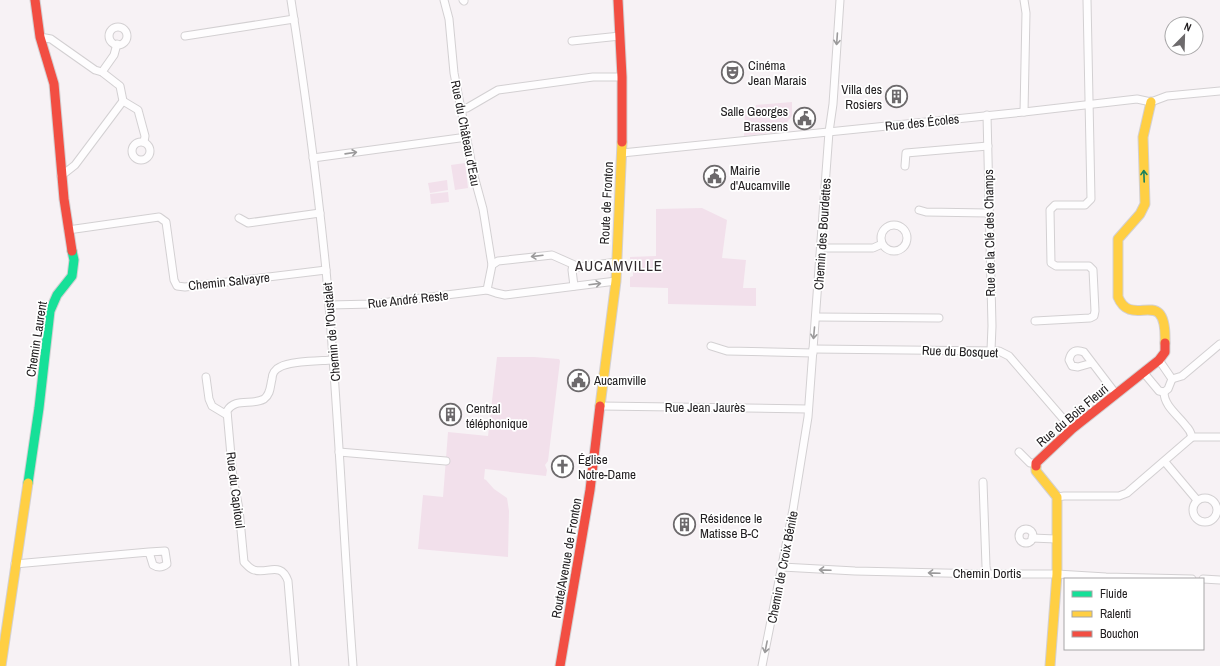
<svg xmlns="http://www.w3.org/2000/svg" width="1220" height="666" font-family="'Archivo Narrow',sans-serif">
<style>
.green{fill:#f2e0eb}
.lines{fill:none;stroke-linecap:round;stroke-linejoin:round}
.street-casing{stroke:#d3d0d2;stroke-width:9}
.fast-casing{stroke:#d3d0d2;stroke-width:11}
.slow-casing{stroke:#d3d0d2;stroke-width:11}
.jam-casing{stroke:#d3d0d2;stroke-width:11}
.street{stroke:#fefdfe;stroke-width:7}
.fast{stroke:#16e098;stroke-width:9}
.slow{stroke:#ffcf43;stroke-width:9}
.jam{stroke:#f24e42;stroke-width:9}
.oneway{stroke:#9b9a9b}
.oneway2{stroke:#1c805d}
.labels{text-anchor:middle;stroke-width:3.5;stroke-linejoin:round;paint-order:stroke}
.poi-label{font-size:13px;fill:#232022;stroke:#fff;text-anchor:start}
.street-label{font-size:13px;fill:#232022;stroke:#fff}
.quarter-label{font-size:15px;letter-spacing:1px;fill:#302a2d;stroke:#fff}
</style>
<rect width="100%" height="100%" fill="#f7f2f5"/>
<g class="green">
<polygon points="792,102 792,116 779,132 744,136 745,109 755,109 756,105"/>
<polygon points="465,163 468,188 455,190 451,165"/>
<polygon points="447,180 448,190 430,193 428,183"/>
<polygon points="448,192 449,202 431,204 430,194"/>
<polygon points="702,208 727,220 722,258 746,260 743,288 756,288 756,306 668,304 668,288 630,287 630,277 633,276 633,267 630,264 630,257 656,256 656,209"/>
<polygon points="497,357 534,357 559,359 560,361 548,461 545,465 547,470 546,476 485,469 484,479 486,480 494,489 507,498 509,511 508,557 418,549 423,495 443,497 448,432 488,436"/>
</g>
<g class="lines">
<defs>
<g id="street">
<path d="M291 0C305 90 317 180 326 270 338 402 343 534 353 666"/>
<polyline points="444,0 449,19 454,73 474,176 483,209 492,265"/>
<polyline points="463,0 464,1"/>
<polyline points="1024,0 1026,13 1024,112"/>
<circle cx="118" cy="36" r="9"/>
<polyline points="185,36 294,19"/>
<polyline points="40,37 51,39 95,70 102,72 120,86 123,101 75,165 61,176"/>
<polyline points="572,41 620,36"/>
<polyline points="102,72 114,55 117,44"/>
<polyline points="123,101 138,110 145,136 144,142"/>
<polyline points="461,109 467,108 498,90 593,77 622,77"/>
<polyline points="987,115 992,326 991,350"/>
<circle cx="141" cy="151" r="9"/>
<polyline points="622,153 1024,112 1137,99 1151,102 1167,96 1220,91"/>
<polyline points="313,158 467,137"/>
<polyline points="905,166 906,153 988,146"/>
<polyline points="919,210 926,212 988,213"/>
<polyline points="239,218 248,223 320,213"/>
<circle cx="894" cy="238" r="13"/>
<polyline points="68,230 159,217 166,222 174,280 177,286 185,287 326,270"/>
<polyline points="821,248 873,248 882,244"/>
<polyline points="573,265 572,270 574,286"/>
<polyline points="616,281 505,295 496,293 487,290 492,265 498,261 552,255 579,267 617,262"/>
<polyline points="329,305 373,304 487,290"/>
<polyline points="816,317 939,318"/>
<polyline points="1035,321 1090,318 1094,316 1095,311 1093,270 1089,266 1056,266 1051,263 1050,210 1055,205 1085,205 1091,199 1087,0"/>
<polyline points="711,346 727,351 813,353"/>
<polyline points="813,349 999,351 1009,356 1072,429"/>
<path d="M1092 363 1078 367 1072 366 1069 360C1071 351 1076 349 1084 352L1116 394"/>
<polyline points="1144,373 1159,391 1164,392 1168,389 1172,379 1159,360"/>
<polyline points="206,377 209,399 212,406 227,415"/>
<polyline points="1172,379 1182,376 1220,344"/>
<path d="M1164 392C1164 406 1178 415 1186 426 1189 429 1191 433 1192 437H1220"/>
<polyline points="601,406 808,409"/>
<polyline points="339,452 446,461"/>
<polyline points="1019,452 1030,463 1036,463"/>
<polyline points="1165,462 1197,500"/>
<polyline points="983,482 986,566 987,574"/>
<polyline points="1057,497 1064,496 1119,496 1127,493 1192,437"/>
<circle cx="1205" cy="510" r="12"/>
<circle cx="1026" cy="536" r="7"/>
<polyline points="1032,538 1056,539"/>
<path d="M15 564 149 552 165 551 167 564C162 568 158 568 153 565L149 552"/>
<polyline points="782,567 855,571 987,574 1057,574 1106,577 1192,579"/>
<polyline points="1203,579 1220,580"/>
<path d="M295 666 288 581C281 561 268 574 254 570 250 569 247 565 244 562L239 509 233 478 227 411C235 397 252 406 264 399 271 394 270 386 272 379 272 374 275 369 280 367 290 361 319 361 332 360"/>
<polyline points="762,666 793,510 808,417 829,132 833,104 840,0"/>
</g>
<polyline id="fast" points="28,483 39,408 50,311 57,295 72,276 74,260 72,251"/>
<g id="slow">
<path d="M1151 102 1143 137 1145 204 1140 214 1118 239V297C1132 331 1167 282 1165 343"/>
<polyline points="600,406 616,281 622,142"/>
<polyline points="1036,466 1036,471 1057,497 1057,574 1050,666"/>
<polyline points="1,666 28,483"/>
</g>
<g id="jam">
<polyline points="35,0 40,37 54,84 64,199 72,251"/>
<polyline points="618,0 622,77 622,142"/>
<polyline points="1036,466 1036,463 1072,429 1159,360 1165,352 1165,343"/>
<polyline points="560,666 590,490 600,406"/>
</g>
</defs>
<use href="#street" class="street-casing"/>
<use href="#fast" class="fast-casing"/>
<use href="#slow" class="slow-casing"/>
<use href="#jam" class="jam-casing"/>
<use href="#street" class="street"/>
<use href="#fast" class="fast"/>
<use href="#slow" class="slow"/>
<use href="#jam" class="jam"/>
</g>
<defs><path id="oneway-shaft" d="M-6 0H5M1.5-3L5.5 0L1.5 3" fill="none" stroke-width="1.6" stroke-linecap="round" stroke-linejoin="round"/></defs>
<g class="oneway">
<use href="#oneway-shaft" transform="translate(837 39) rotate(94)"/>
<use href="#oneway-shaft" transform="translate(351 153) rotate(-8)"/>
<use href="#oneway-shaft" transform="translate(537 256) rotate(173)"/>
<use href="#oneway-shaft" transform="translate(595 284) rotate(-7)"/>
<use href="#oneway-shaft" transform="translate(814 333) rotate(95)"/>
<use href="#oneway-shaft" transform="translate(825 570) rotate(-178)"/>
<use href="#oneway-shaft" transform="translate(934 573) rotate(-178)"/>
<use href="#oneway-shaft" transform="translate(766 647) rotate(101)"/>
</g>
<use class="oneway2" href="#oneway-shaft" transform="translate(1144 176) rotate(-92)"/>
<defs>
<symbol id="theatre-ring" viewBox="-11 -11 22 22"><circle r="9.5" fill="#fff" stroke="#6d6a6c" stroke-width="1.5"/><path d="M-5-5.5Q0-4 5-5.5V0Q5 5 0 6Q-5 5-5 0ZM-3.3-2.5H-1v1.5H-3.3ZM1-2.5H3.3v1.5H1ZM-2.8 1Q0 5.5 2.8 1Z" fill="#6d6a6c"/></symbol>
<symbol id="building-ring" viewBox="-11 -11 22 22"><circle r="9.5" fill="#fff" stroke="#6d6a6c" stroke-width="1.5"/><path d="M-4-6H4V6H1V3H-1V6H-4ZM-2.5-4.3h1.7v1.8h-1.7ZM.8-4.3h1.7v1.8H.8ZM-2.5-1h1.7V.8h-1.7ZM.8-1h1.7V.8H.8Z" fill="#6d6a6c"/></symbol>
<symbol id="civic-ring" viewBox="-11 -11 22 22"><circle r="9.5" fill="#fff" stroke="#6d6a6c" stroke-width="1.5"/><path d="M-.6-6.5H3V-4.5H.6V-3L4-1V1h2V6H-6V1h2V-1L-.6-3ZM-1.2 2.5V6h2.4V2.5Z" fill="#6d6a6c"/></symbol>
<symbol id="church-ring" viewBox="-11 -11 22 22"><circle r="9.5" fill="#fff" stroke="#6d6a6c" stroke-width="1.5"/><path d="M-1.2-6h2.4v3.5h3.3v2.4h-3.3V6h-2.4V-.1h-3.3v-2.4h3.3Z" fill="#6d6a6c"/></symbol>
</defs>
<g fill-rule="evenodd">
<use href="#theatre-ring" x="720" y="60" width="25" height="25"/>
<use href="#building-ring" x="884" y="84" width="25" height="25"/>
<use href="#civic-ring" x="792" y="106" width="25" height="25"/>
<use href="#civic-ring" x="702" y="164" width="25" height="25"/>
<use href="#civic-ring" x="566" y="368" width="25" height="25"/>
<use href="#building-ring" x="438" y="402" width="25" height="25"/>
<use href="#church-ring" x="550" y="454" width="25" height="25"/>
<use href="#building-ring" x="672" y="512" width="25" height="25"/>
</g>
<g class="labels">
<g class="poi-label">
<text x="748" y="70">Cinéma<tspan x="748" dy="15">Jean Marais</tspan></text>
<text x="882" y="94" text-anchor="end">Villa des<tspan x="882" dy="15">Rosiers</tspan></text>
<text x="788" y="116" text-anchor="end">Salle Georges<tspan x="788" dy="15">Brassens</tspan></text>
<text x="730" y="175">Mairie<tspan x="730" dy="15">d'Aucamville</tspan></text>
<text x="594" y="385">Aucamville</text>
<text x="466" y="413">Central<tspan x="466" dy="15">téléphonique</tspan></text>
<text x="578" y="464">Église<tspan x="578" dy="15">Notre-Dame</tspan></text>
<text x="700" y="523">Résidence le<tspan x="700" dy="15">Matisse B-C</tspan></text>
</g>
<g class="street-label">
<text transform="translate(922 122) rotate(-6)" y="5">Rue des Écoles</text>
<text transform="translate(466 133) rotate(79)" y="5">Rue du Château d'Eau</text>
<text transform="translate(606 203) rotate(-87)" y="5">Route de Fronton</text>
<text transform="translate(989 233) rotate(-91)" y="5">Rue de la Clé des Champs</text>
<text transform="translate(822 234) rotate(-86)" y="5">Chemin des Bourdettes</text>
<text transform="translate(229 281) rotate(-6)" y="5">Chemin Salvayre</text>
<text transform="translate(408 299) rotate(-6)" y="5">Rue André Reste</text>
<text transform="translate(331 332) rotate(-95)" y="5">Chemin de l'Oustalet</text>
<text transform="translate(36 339) rotate(-81)" y="5">Chemin Laurent</text>
<text transform="translate(960 351) rotate(2)" y="5">Rue du Bosquet</text>
<text x="705" y="412">Rue Jean Jaurès</text>
<text transform="translate(1072 415) rotate(-40)" y="5">Rue du Bois Fleuri</text>
<text transform="translate(236 490) rotate(83)" y="5">Rue du Capitoul</text>
<text transform="translate(566 558) rotate(-80)" y="5">Route/Avenue de Fronton</text>
<text transform="translate(782 567) rotate(-79)" y="5">Chemin de Croix Bénite</text>
<text x="987" y="578">Chemin Dortis</text>
</g>
<g class="quarter-label">
<text x="619" y="271">AUCAMVILLE</text>
</g>
</g>
<rect x="1064" y="578" width="140" height="72" fill="#ffffff" stroke="#a7a6a7"/>
<rect x="1072" y="591" width="20" height="6" fill="#16e098" stroke="#a7a6a7"/>
<text x="1100" y="598" font-size="12" fill="#232022">Fluide</text>
<rect x="1072" y="611" width="20" height="6" fill="#ffcf43" stroke="#a7a6a7"/>
<text x="1100" y="618" font-size="12" fill="#232022">Ralenti</text>
<rect x="1072" y="631" width="20" height="6" fill="#f24e42" stroke="#a7a6a7"/>
<text x="1100" y="638" font-size="12" fill="#232022">Bouchon</text>
<g transform="translate(1184 36) rotate(23)"><circle r="19" fill="#ffffff" stroke="#a7a6a7"/>
<path d="M0-3L7 15L0 10L-7 15Z" fill="#6d6a6c"/>
<text y="-6" font-size="11" font-weight="bold" text-anchor="middle" fill="#232022">N</text>
</g>
</svg>
